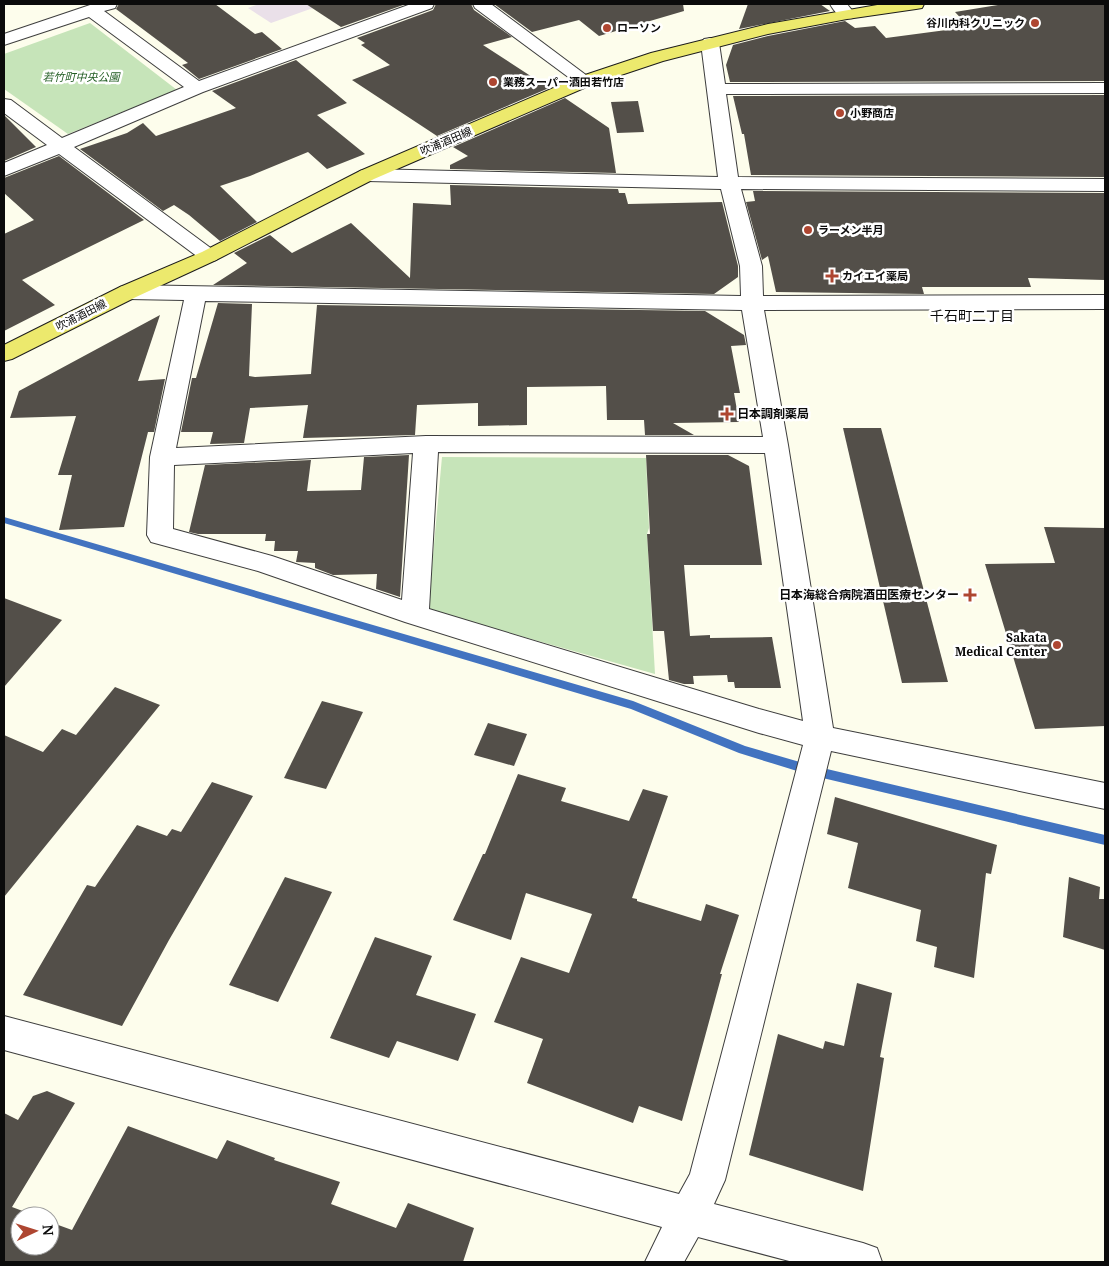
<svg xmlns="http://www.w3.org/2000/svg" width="1109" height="1266" font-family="'Noto Serif','Noto Sans JP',serif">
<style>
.industrial{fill:#eae0e9}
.green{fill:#c6e4b9}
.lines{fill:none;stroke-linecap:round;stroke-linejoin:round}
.stream{fill:#4273c0;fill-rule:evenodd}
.building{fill:#534f49}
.minor-casing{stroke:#3e3e3e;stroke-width:2}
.major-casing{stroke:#1c1c1c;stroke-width:2}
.minor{fill:#fff;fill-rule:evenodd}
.major{fill:#ece96d;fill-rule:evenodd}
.poi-dot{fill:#ae4631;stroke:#fff;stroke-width:2}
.labels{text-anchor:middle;stroke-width:5;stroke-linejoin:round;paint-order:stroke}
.far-poi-label{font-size:11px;font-weight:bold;fill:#0b0b0b;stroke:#fff;text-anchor:start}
.far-park-label{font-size:11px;font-style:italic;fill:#225d23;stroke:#fff}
.far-street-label{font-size:11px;fill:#0b0b0b;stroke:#fff}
.poi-label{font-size:12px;font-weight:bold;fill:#0b0b0b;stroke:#fff;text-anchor:end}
.neighbourhood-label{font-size:14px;fill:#0b0b0b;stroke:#fff}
</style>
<rect width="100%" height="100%" fill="#fdfdec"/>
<polygon class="industrial" points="259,4 306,4 313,8 271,23 248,8"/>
<g class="green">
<polygon points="90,23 177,90 68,134 4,89 4,54"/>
<polygon points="442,457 646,458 649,528 647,534 655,674 428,610"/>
</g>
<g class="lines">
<polygon class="stream" points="4,517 633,701 745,746 810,765 1105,835 1105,845 810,775 739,753 631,709 4,523"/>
</g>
<g class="building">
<polygon points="119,4 215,4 255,34 262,32 282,49 199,79 182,65 188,63 116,9"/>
<polygon points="306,4 406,4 341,27"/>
<polygon points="436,4 471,4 474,10 512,37 483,45 549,88 437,136 352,80 390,65 361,45 365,43 357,38 433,10"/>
<polygon points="494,4 683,4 684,11 599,36 579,20 532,32"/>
<polygon points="748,4 820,4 830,11 739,29"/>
<polygon points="1004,4 1105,4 1105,81 730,82 726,65 733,45 768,36 845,21 855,28 875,26 886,38 969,27 955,12"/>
<polygon points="296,60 347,103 317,115 365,154 327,169 308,152 250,176 220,186 257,222 220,241 189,215 174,205 163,211 80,149 127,133 143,123 156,136 236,108 212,91"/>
<polygon points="1105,95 1105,177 751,175 744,134 742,134 733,96"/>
<polygon points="565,98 609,128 616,173 450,169 450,165 468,156 453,147"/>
<polygon points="638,101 644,132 617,133 611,102"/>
<polygon points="4,115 36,147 4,161"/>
<polygon points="59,156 144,220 22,280 55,305 4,331 4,234 34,220 4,193 4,178"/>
<polygon points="450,185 618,189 619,193 625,193 628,204 722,202 738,266 738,277 714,294 213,285 247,263 234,253 270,235 292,253 351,223 410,278 413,203 451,205"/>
<polygon points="753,191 1105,193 1105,280 1028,278 1031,287 922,287 924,294 776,292 768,256 762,260 746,202 755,201"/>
<polygon points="218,303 252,304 249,376 255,377 311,374 317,305 705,311 744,335 746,345 731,346 740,393 734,393 739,422 673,423 694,435 645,435 644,420 607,420 606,386 527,387 527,425 478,426 478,403 417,405 415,435 303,438 308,405 250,408 244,443 210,444 213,432 181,432 192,378 196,378"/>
<polygon points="160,315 138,381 165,379 154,432 148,432 124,527 59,530 72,475 58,475 76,416 10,418 19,391"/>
<polygon points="843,428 881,428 948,682 902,683"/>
<polygon points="409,455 400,597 376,589 377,574 333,575 315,568 315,563 296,562 298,551 274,551 275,541 265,541 266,534 198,534 189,532 205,465 311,460 307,491 361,490 364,457"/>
<polygon points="646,455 728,455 749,466 762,565 684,565 690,636 710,635 710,638 772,637 781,688 735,688 734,682 728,682 727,675 693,676 694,684 684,684 669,680 664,631 653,631 647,534 650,534"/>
<polygon points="1044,527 1105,528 1105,726 1035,729 985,564 1055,563"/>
<polygon points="4,598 62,620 4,687"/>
<polygon points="115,687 160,705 4,897 4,735 43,752 62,729 76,735"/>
<polygon points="322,701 363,712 326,789 284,778"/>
<polygon points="488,723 527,734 514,766 474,755"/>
<polygon points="518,774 566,788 561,801 629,821 643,789 668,796 632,898 637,899 637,901 701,921 706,904 739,915 720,974 722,974 682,1121 639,1106 633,1123 527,1083 543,1039 494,1022 521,957 569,973 592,914 526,893 511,940 453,920 483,854 485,854"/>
<polygon points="212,782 253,796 169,940 122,1026 23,995 87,885 95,887 137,825 167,836 172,829 181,832"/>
<polygon points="835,797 997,845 991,874 986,873 974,978 934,967 937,947 916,941 921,910 848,888 858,843 827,834"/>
<polygon points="285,877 332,892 278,1002 229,985"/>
<polygon points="1069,877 1100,887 1099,899 1105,899 1105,950 1063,937"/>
<polygon points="375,937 432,956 416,995 476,1014 458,1061 397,1041 389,1058 330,1038"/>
<polygon points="857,983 892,993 880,1057 884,1058 863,1191 749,1155 778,1034 823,1049 825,1041 844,1046"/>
<polygon points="47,1091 75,1103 12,1207 36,1216 20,1216 20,1246 50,1246 50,1222 72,1230 128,1126 217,1159 227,1140 275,1158 274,1160 340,1182 331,1204 396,1228 408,1203 474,1228 463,1262 4,1262 4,1113 18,1120 33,1096"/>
</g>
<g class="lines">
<defs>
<g id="minor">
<polygon points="93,4 117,4 115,8 104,11 199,81 411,4 434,4 432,8 203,92 74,147 216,252 220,256 216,260 209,262 202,260 59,154 4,176 4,163 47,145 4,113 4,99 11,100 62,138 184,87 89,17 4,45 4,34"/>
<polygon points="473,4 491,4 594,81 591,85 585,86 579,85 475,8"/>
<path d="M830 4H847L855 14 853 18C841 20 835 13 830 4Z"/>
<path d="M710 38 716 39 719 43 725 84 1105 83V93L726 94 738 177 1105 179V191L741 189 762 266 763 296 1105 295V309L764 310 788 445 833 728 1105 783V809L831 751 725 1180 714 1204 863 1243 877 1248 882 1262H793L698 1237 684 1262H645L662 1227 4 1050V1016L679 1194 690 1174 803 745 759 733 405 622 258 571 151 542 147 535 150 457 184 300 128 299 120 297 117 292 120 287 128 285 741 296 740 266 721 189 367 181 360 179 357 175 360 171 367 169 718 177 701 43 704 39ZM205 301 742 310 763 437 426 436 176 448ZM438 452 765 453 803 721 759 709 429 609ZM413 453 402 600 272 556 173 529 174 465Z"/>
</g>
<polygon id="major" points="883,4 924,4 922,8 916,9 847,19 768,34 663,61 591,85 374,179 216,260 136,297 12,359 4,361 4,345 120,287 202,252 360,171 579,77 651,53 768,24"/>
</defs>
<use href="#minor" class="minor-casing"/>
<use href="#major" class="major-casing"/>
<use href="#minor" class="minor"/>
<use href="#major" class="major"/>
</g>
<g class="poi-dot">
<circle cx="1035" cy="23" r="5"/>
<circle cx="607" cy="28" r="5"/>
<circle cx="493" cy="82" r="5"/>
<circle cx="840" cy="113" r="5"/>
<circle cx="808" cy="230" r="5"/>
<path d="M829.5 268.5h5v5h5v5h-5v5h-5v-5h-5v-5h5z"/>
<path d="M724.5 406.5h5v5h5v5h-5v5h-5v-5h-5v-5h5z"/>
<path d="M967.5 587.5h5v5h5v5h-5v5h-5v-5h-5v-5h5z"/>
<circle cx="1057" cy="645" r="5"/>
</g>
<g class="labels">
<g class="far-poi-label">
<text x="1025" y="27" text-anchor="end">谷川内科クリニック</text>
<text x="617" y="32">ローソン</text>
<text x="503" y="86">業務スーパー酒田若竹店</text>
<text x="850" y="117">小野商店</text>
<text x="818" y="234">ラーメン半月</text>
<text x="842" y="280">カイエイ薬局</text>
</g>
<g class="far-park-label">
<text x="81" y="81">若竹町中央公園</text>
</g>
<g class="far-street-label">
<text transform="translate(446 141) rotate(-23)" y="4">吹浦酒田線</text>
<text transform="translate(81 315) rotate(-27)" y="4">吹浦酒田線</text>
</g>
<g class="poi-label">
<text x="737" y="418" text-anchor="start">日本調剤薬局</text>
<text x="959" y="599">日本海総合病院酒田医療センター</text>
<text x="1047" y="642">Sakata<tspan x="1047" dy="14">Medical Center</tspan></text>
</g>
<g class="neighbourhood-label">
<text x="972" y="321">千石町二丁目</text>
</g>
</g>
<rect width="1109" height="1266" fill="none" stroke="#0b0b0b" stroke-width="10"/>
<g transform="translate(35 1231) rotate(86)"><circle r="24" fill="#ffffff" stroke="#9d9d9d"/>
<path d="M0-4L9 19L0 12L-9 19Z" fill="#ae4631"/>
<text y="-8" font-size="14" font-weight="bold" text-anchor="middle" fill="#0b0b0b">N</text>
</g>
</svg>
